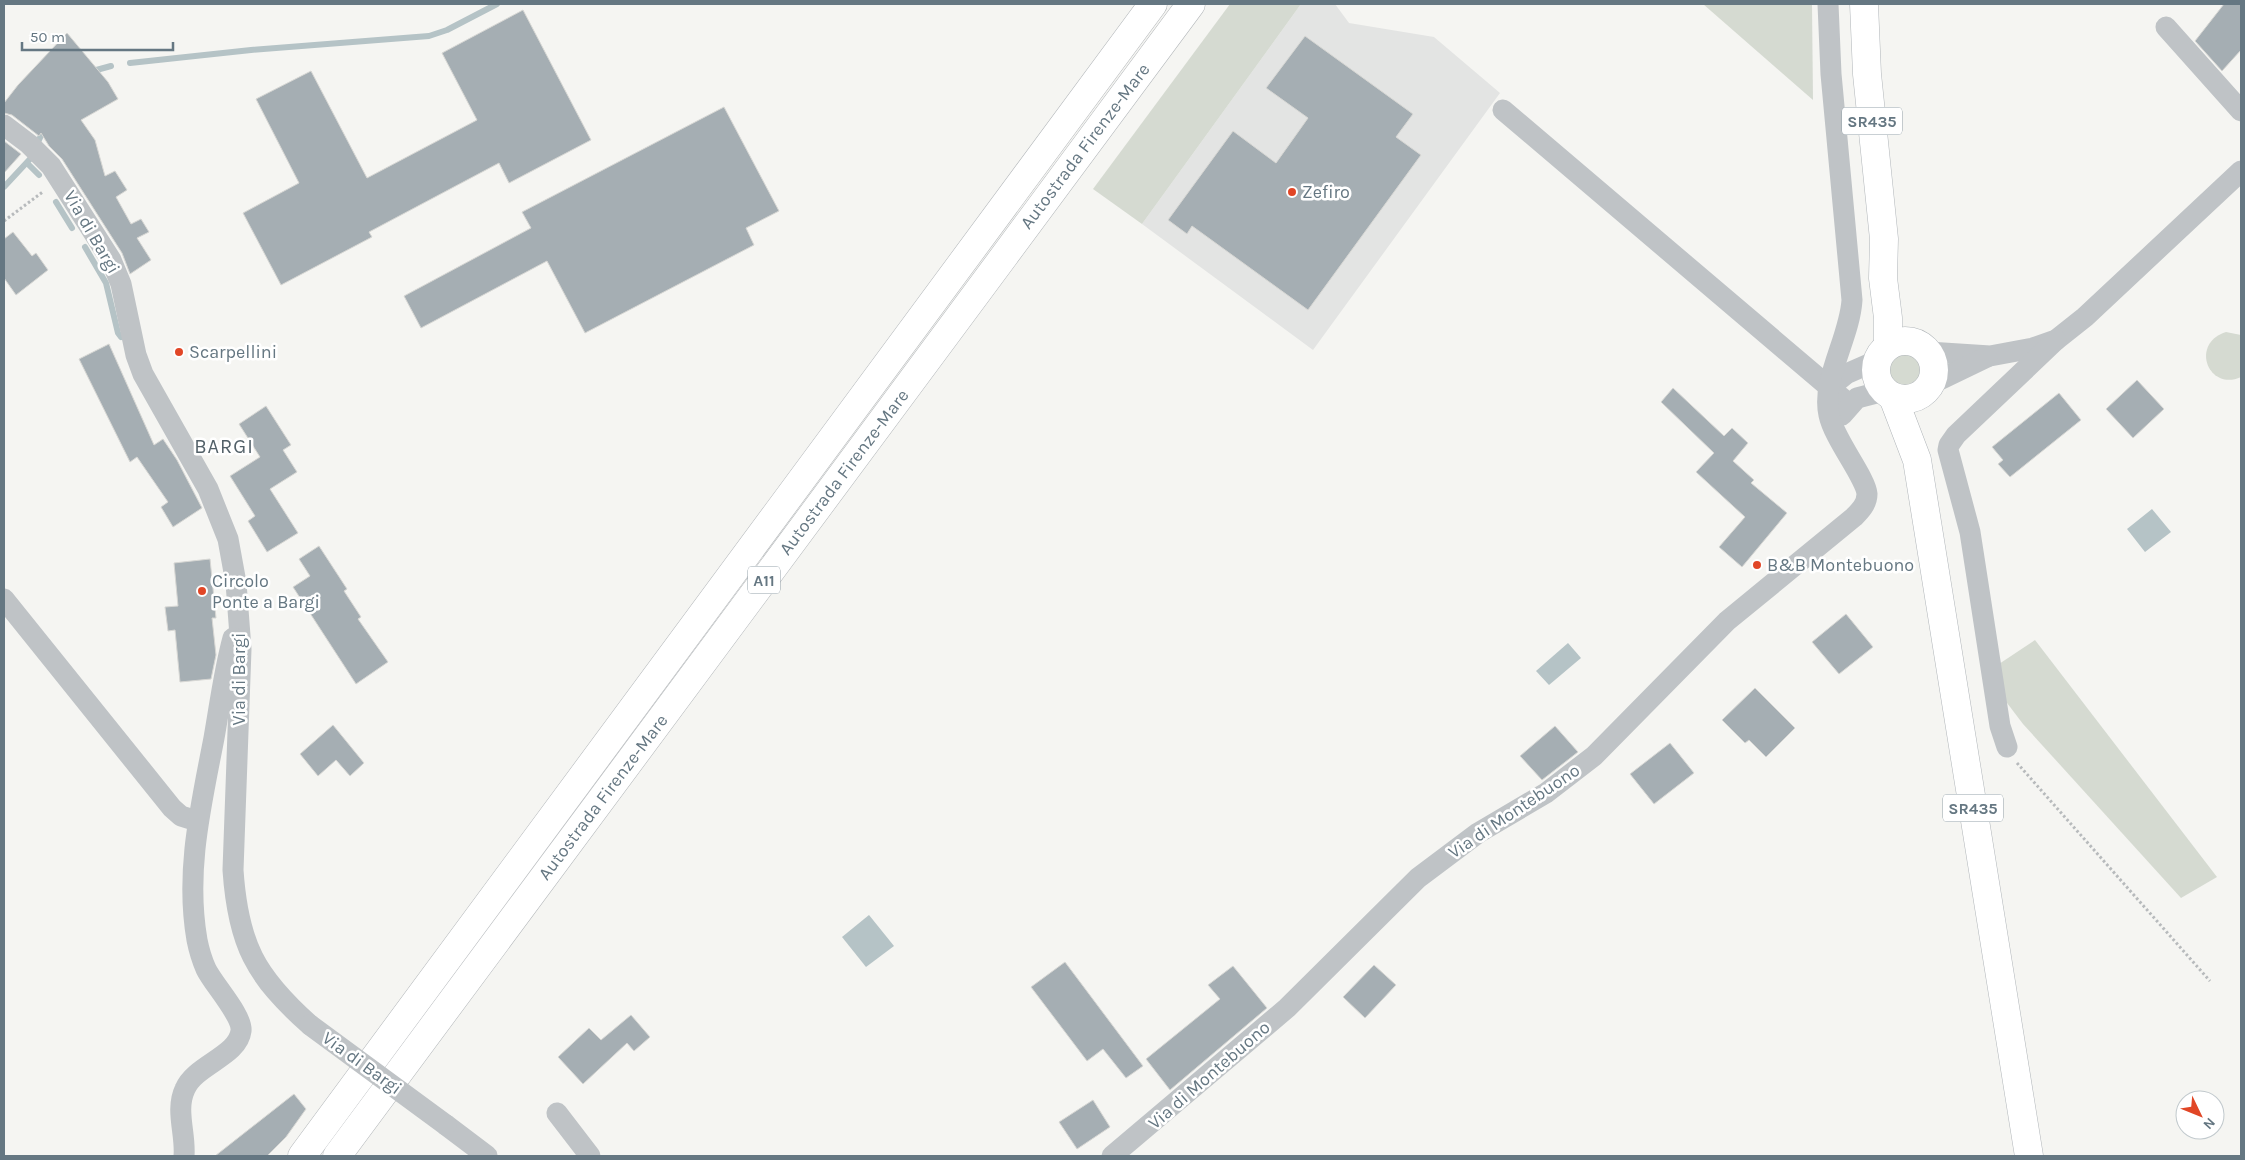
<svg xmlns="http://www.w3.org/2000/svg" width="2245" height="1160" font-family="Karla,sans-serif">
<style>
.built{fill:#e3e4e3}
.green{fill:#d5dad1}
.water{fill:#b5c3c6}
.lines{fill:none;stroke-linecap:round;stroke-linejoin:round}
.stream{stroke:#b5c3c6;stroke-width:6}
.building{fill:#a5aeb3;stroke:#d7d7d4}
.major-casing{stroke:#b0b5b9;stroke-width:29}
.highway-casing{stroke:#b2b6b9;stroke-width:29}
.path{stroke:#b7babc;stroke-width:3;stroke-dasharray:2.5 2.5;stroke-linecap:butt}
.minor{stroke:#bfc3c6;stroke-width:21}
.major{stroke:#fff;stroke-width:28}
.highway{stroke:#fff;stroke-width:28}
.minor-bridge{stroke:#bfc3c6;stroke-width:21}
.poi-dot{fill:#e14626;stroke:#fff;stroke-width:2}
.labels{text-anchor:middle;stroke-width:5;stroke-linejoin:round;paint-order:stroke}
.shield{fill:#fff;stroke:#93a0a8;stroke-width:1}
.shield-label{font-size:16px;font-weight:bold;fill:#657782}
.street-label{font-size:18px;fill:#657782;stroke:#fff}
.poi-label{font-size:18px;fill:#657782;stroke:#fff;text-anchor:start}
.quarter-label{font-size:20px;letter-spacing:1px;fill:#526068;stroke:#fff}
</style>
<rect width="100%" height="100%" fill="#f5f5f2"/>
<polygon class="built" points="1301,4 1335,4 1349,23 1434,37 1500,93 1313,350 1142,224"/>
<g class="green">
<polygon points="1230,4 1301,4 1142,224 1093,189"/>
<polygon points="1703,4 1812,4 1813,100"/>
<path d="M2226 332 2241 335V377C2209 392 2189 344 2226 332Z"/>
<circle cx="1906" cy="370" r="20"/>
<polygon points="2035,640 2217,877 2181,898 2023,724 2001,695 1999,664"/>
</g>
<g class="water">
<polygon points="2152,509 2171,532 2145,552 2127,529"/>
<polygon points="1568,643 1581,658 1549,685 1536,671"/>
<polygon points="869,915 894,946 866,967 842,937"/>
</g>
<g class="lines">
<g class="stream">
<polyline points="130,63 251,50 429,36 447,30 497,4"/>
<polyline points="89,72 111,66"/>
<polyline points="27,163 39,175"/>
<polyline points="4,187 30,159 45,127"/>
<polyline points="56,202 72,228"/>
<polyline points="85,247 106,283 118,333 121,337"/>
</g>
</g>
<g class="building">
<polygon points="2224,4 2241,4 2241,50 2222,71 2195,41"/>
<polygon points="523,10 591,140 509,183 499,163 369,232 372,237 281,285 243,213 299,183 256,99 311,71 367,178 477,120 442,53"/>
<polygon points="67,33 108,82 118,99 81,120 95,140 105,176 115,171 127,190 116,197 131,224 141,219 149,232 137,238 151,260 130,274 122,253 62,159 49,146 41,133 39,136 12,115 4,113 4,103 18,85"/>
<polygon points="1305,36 1413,114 1396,137 1421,155 1308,310 1192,226 1187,234 1168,220 1233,131 1276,163 1308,118 1266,88"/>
<polygon points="724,107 779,211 746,228 754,245 585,333 547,261 421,328 404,296 531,228 522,212"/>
<polygon points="4,141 21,154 4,173"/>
<polygon points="13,232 32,256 36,253 48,270 16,295 4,278 4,239"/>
<polygon points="109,344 154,445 163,439 177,460 202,508 173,527 161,507 168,502 137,457 130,462 79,359"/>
<polygon points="2137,380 2164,409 2133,438 2106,409"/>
<polygon points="1673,388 1724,436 1732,428 1748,443 1733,461 1754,480 1751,483 1787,513 1742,567 1719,547 1745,517 1696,472 1714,453 1661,402"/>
<polygon points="2059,393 2081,420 2010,477 1998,464 2003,460 1992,447"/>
<polygon points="266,406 291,445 283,450 297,472 270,489 298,533 267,552 248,521 255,516 230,476 260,457 239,424"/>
<polygon points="319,546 347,589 344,591 361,617 358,619 388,662 356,684 293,587 310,576 299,559"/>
<polygon points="210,559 216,618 212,618 216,655 211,679 180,682 175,630 168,631 165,607 178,606 174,563"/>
<polygon points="1846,614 1873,647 1839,674 1812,642"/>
<polygon points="1755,688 1795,728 1766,757 1749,740 1745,743 1722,720"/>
<polygon points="333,725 364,763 350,776 336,760 318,776 300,754"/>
<polygon points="1555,726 1578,752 1542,780 1520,756"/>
<polygon points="1670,743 1694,773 1654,804 1630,774"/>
<polygon points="1065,962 1143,1066 1126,1078 1103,1049 1087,1061 1031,987"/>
<polygon points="1374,965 1396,985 1365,1018 1343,997"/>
<polygon points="1233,966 1267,1008 1170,1090 1146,1059 1220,999 1208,985"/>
<polygon points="631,1015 650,1037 634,1051 627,1043 583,1084 558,1057 589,1028 601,1040"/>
<polygon points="294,1094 306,1109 286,1137 267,1156 215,1156"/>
<polygon points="1093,1100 1110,1127 1077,1149 1059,1122"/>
</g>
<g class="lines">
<defs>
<g id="major">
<polyline points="1864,4 1867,74 1884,239 1883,278 1888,318 1888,346"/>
<circle cx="1905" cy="370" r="29"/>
<polyline points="1893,397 1917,460 2029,1156"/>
</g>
<g id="highway">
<polyline points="302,1156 1153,4"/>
<polyline points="337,1156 1191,4"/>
</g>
</defs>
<use href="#major" class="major-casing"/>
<use href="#highway" class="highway-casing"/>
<g class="path">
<polyline points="4,221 44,191"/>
<polyline points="2017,763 2210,981"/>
</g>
<g class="minor">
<polyline points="2166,27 2241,111"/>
<polyline points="1503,110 1849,404"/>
<path d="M4 125 29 144 51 166 111 260 121 284 136 355 143 374 208 489 228 539 236 583 241 649 233 870C238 944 255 976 310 1025"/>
<polyline points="1928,352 1990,356 2033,348 2056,340 2085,317 2241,171"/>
<polyline points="1931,384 1987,357"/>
<polyline points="1830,387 1846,374 1878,360"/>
<polyline points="1842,415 1857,398 1884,391"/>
<polyline points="4,599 172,808 181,816 197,821"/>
<polyline points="2007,747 2000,726 1970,532 1948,450 1949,445 1956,435 2056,340"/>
<polyline points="557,1113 590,1156"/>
<polyline points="446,1125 487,1156"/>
<path d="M184 1156C186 1134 175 1110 185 1089 195 1065 238 1056 241 1031 243 1016 213 984 206 969 202 960 199 950 197 940 185 871 201 806 214 738 220 704 224 671 233 638"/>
<path d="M1112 1156 1287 1008 1418 878 1478 833 1546 793 1594 756 1727 621 1854 517C1860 511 1867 504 1867 494 1866 478 1834 439 1829 415 1821 380 1850 337 1852 300L1831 74 1828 4"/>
</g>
<use href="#major" class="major"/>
<use href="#highway" class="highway"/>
<polyline class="minor-bridge" points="310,1025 446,1125"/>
</g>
<g class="poi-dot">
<circle cx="1292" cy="192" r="5"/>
<circle cx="179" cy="352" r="5"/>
<circle cx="1757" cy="565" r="5"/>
<circle cx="202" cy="591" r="5"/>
</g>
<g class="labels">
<g class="shield">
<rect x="1842" y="107.5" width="60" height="27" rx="4"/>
<rect x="748" y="566.5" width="32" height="27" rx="4"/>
<rect x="1943" y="794.5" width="60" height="27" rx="4"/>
</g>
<g class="shield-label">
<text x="1872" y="127">SR435</text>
<text x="764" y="586">A11</text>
<text x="1973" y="814">SR435</text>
</g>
<g class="street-label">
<text transform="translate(1085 146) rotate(-53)" y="6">Autostrada Firenze-Mare</text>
<text transform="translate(92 232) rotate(60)" y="6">Via di Bargi</text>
<text transform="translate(844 472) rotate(-53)" y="6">Autostrada Firenze-Mare</text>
<text transform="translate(239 679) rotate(-90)" y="6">Via di Bargi</text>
<text transform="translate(603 797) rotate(-53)" y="6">Autostrada Firenze-Mare</text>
<text transform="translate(1514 811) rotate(-34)" y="6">Via di Montebuono</text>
<text transform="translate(362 1063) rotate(36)" y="6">Via di Bargi</text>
<text transform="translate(1209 1075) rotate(-41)" y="6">Via di Montebuono</text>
</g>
<g class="poi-label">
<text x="1302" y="198">Zefiro</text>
<text x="189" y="358">Scarpellini</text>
<text x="1767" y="571">B&amp;B Montebuono</text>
<text x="212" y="587">Circolo<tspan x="212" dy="21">Ponte a Bargi</tspan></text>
</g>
<g class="quarter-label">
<text x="224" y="453">BARGI</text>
</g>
</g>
<rect width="2245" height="1160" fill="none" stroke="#657782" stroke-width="10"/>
<g transform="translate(2200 1115) rotate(133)"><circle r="24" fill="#ffffff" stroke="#c1c9cd"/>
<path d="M0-4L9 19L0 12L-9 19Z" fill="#e14626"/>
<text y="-8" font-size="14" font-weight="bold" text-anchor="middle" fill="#657782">N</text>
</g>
<path d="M22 42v8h151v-8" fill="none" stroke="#657782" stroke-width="2.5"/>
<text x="30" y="42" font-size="15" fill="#657782" stroke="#ffffff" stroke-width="4" paint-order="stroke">50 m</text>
</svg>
